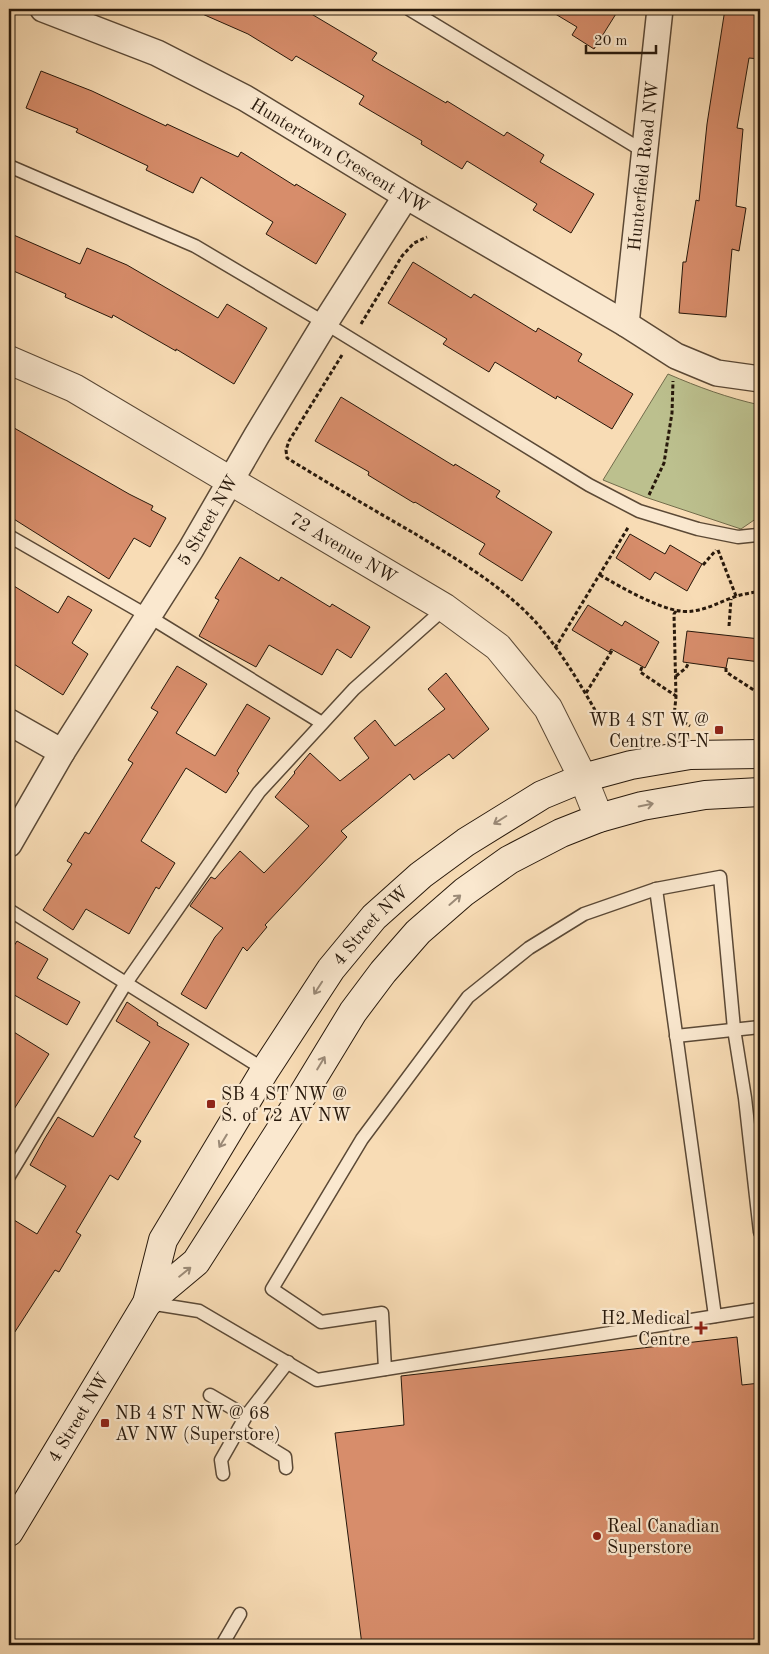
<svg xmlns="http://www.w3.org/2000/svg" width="769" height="1654" font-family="'Old Standard TT',serif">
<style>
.green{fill:#bcc08e;stroke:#726c4c}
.building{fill:#d78d6b;stroke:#27180b}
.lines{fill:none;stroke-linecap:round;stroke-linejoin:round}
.service-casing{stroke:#5b4936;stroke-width:15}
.minor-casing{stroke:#5b4936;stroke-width:28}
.tertiary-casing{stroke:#5b4936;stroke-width:30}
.secondary-casing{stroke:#27180b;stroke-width:30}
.path{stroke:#27180b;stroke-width:3;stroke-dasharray:4 2.5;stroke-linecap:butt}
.service{stroke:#fae8cf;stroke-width:12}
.minor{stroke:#fae8cf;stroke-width:25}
.tertiary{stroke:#fae8cf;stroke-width:28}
.secondary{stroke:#fae8cf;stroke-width:28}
.oneway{stroke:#9b8a77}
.poi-dot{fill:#8f2418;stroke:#fae8cf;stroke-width:2}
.labels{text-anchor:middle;stroke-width:4.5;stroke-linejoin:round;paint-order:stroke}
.street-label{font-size:18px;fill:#27180b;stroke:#fae8cf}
.poi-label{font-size:18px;fill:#27180b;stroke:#fae8cf;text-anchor:start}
</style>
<rect width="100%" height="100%" fill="#f8dcb5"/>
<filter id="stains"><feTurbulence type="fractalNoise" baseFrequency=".004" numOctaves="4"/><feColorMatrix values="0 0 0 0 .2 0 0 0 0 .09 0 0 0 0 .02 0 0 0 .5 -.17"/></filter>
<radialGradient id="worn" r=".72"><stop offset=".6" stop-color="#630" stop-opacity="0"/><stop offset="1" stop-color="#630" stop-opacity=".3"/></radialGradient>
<path class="green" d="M668 374C698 387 728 398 760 405V516L741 529 645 497 603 480Z"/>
<g class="building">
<polygon points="191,9 303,9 377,53 372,60 446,103 447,101 504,136 507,132 544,155 540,162 594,194 571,233 533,210 537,204 467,161 462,169 421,144 422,141 359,104 364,96 296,56 292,61 248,34"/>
<polygon points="547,9 619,9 594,49 572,35 577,27"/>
<polygon points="725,9 748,9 760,11 760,59 749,58 737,128 743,129 736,206 746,208 739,251 732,249 726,317 679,313 683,262 686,262 696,200 699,201 707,124"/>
<polygon points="41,71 92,91 166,126 167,124 238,157 241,152 295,186 296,184 346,214 316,264 266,234 273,222 201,177 193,193 146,170 148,166 76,132 78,129 26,108"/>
<polygon points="9,233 80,264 87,248 127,265 218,318 227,304 267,328 234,384 176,349 176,351 113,315 112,318 65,297 66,294 9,269"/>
<polygon points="413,262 471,298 474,294 536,332 538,328 582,354 578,361 633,394 612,429 557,396 556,399 495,362 489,372 443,344 447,339 388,303"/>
<polygon points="341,397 454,466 455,464 500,491 496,497 552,532 522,581 479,554 485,544 415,502 414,503 368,475 369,472 315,441"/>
<polygon points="9,425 129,494 153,506 151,510 166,518 150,547 134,538 109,579 9,516"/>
<polygon points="630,534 665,554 670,545 702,564 687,591 655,572 650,580 616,558"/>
<polygon points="240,557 279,581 281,577 330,607 332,604 370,627 351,658 337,649 322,675 269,645 256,667 199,636 219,600 215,598"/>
<polygon points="9,583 58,613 68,596 92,610 72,643 88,654 63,695 9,661"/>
<polygon points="588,605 622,626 625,621 659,642 645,668 611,649 609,652 572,630"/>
<polygon points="687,631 760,639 760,662 728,658 726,668 683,662"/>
<polygon points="177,666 207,684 176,733 215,756 247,704 270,718 237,771 239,773 226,793 186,768 141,841 175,863 159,889 156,887 129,934 86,909 73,930 43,910 72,864 67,861 85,832 89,834 133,763 128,760 158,712 151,708"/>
<polygon points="446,673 489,729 453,759 449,754 414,780 410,774 341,831 347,837 265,925 267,927 247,951 243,947 206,1009 181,994 215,937 223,928 190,906 211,877 215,879 240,851 264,873 309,826 275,797 295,773 294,772 310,753 340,781 369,758 354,738 375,720 395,746 445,709 428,689"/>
<polygon points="17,941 48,959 37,978 80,1002 67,1025 9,992 9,954"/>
<polygon points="127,1002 158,1023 157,1025 189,1044 134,1137 141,1141 118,1180 110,1175 76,1232 81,1235 59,1272 55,1270 9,1341 9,1217 37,1234 66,1186 30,1165 45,1138 58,1117 93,1137 150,1042 116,1021"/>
<polygon points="9,1029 49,1054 9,1117"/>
<polygon points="737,1337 742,1385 760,1383 760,1645 362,1645 335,1433 404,1425 401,1376"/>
</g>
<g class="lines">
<defs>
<g id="service">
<polyline points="409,9 645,152"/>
<polyline points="9,166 195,246 325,323 589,485 639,511 698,529 738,537 757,535 760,532"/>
<polyline points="9,536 148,616 322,723"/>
<polyline points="9,910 265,1070"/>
<polyline points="676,1036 760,1027"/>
<polyline points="9,1176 126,983 259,792 354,689 445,608"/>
<polyline points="149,1303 199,1311 317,1380 760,1309"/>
<polyline points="715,1316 656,889 720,877 734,1029 745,1098 760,1232"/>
<polyline points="385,1369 382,1313 321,1322 272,1289 362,1139 468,997 529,948 584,914 656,889"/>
<polyline points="210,1395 246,1416"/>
<polyline points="239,1429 285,1457 286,1468"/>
<polyline points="223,1474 221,1460 246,1416 288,1362"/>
<polyline points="222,1645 240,1614"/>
</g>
<g id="minor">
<path id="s1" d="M43 9 157 53 245 98 406 196 626 324 676 356 717 373 760 379"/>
<path id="s2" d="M626 324 660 9"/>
<polyline points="9,722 62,752"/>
<path id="s3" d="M9 844 62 752 191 549 257 435 325 323 406 196"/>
</g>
<g id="tertiary">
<path id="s4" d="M9 360 74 388 445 608 498 647 548 708 583 778 599 818"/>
</g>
<g id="secondary">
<polyline points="147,1303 196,1262 297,1104 353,1012 383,972 418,932 464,892 509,860 561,833 599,818 642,806 705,795 760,792"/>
<path id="s5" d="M9 1532 147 1303 163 1240 265 1070 331 969 374 917 421 875 466 842 542 795 583 778 631 765 690 755 760 754"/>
</g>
</defs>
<use href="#service" class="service-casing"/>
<use href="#minor" class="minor-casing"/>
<use href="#tertiary" class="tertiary-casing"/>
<use href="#secondary" class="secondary-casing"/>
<g class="path">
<polyline points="361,324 402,256 414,243 427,237"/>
<path d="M342 355 289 441 286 450 287 458C328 483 370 508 412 532 455 558 508 589 540 627 561 652 579 682 595 710L602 717"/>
<polyline points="649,495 664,463 672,413 673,381"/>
<polyline points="718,550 736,596"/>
<polyline points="703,565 716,550"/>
<path d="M600 575C621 587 669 616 693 611 708 609 720 602 734 597 742 594 751 593 760 591"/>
<polyline points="676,611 674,614 676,697 674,716 690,726"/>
<polyline points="729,626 731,599"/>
<polyline points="555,648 629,526"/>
<polyline points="642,667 640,672 676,696"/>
<polyline points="726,668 726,672 760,694"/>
<polyline points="676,676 686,668 689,662"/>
<polyline points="586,693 613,649"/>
</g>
<use href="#service" class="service"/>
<use href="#minor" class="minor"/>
<use href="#tertiary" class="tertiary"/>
<use href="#secondary" class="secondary"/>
</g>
<defs><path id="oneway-shaft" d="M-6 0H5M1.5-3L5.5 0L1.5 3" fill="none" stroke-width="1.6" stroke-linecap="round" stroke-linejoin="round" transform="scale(1.25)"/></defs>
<g class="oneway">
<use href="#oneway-shaft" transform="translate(646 805) rotate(-11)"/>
<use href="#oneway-shaft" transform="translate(500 820) rotate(148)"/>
<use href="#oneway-shaft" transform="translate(455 900) rotate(-41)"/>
<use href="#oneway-shaft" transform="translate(318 988) rotate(123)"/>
<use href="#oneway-shaft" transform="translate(321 1063) rotate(-59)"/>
<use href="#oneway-shaft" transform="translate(223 1141) rotate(121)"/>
<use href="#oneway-shaft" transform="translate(185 1272) rotate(-39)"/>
</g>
<g class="poi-dot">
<rect x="714" y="725" width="10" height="10" rx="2.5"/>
<rect x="206" y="1099" width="10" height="10" rx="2.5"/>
<path d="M698.5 1320.5h5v5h5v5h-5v5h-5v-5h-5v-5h5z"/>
<rect x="100" y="1418" width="10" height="10" rx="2.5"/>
<circle cx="597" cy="1536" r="5"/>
</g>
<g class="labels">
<g class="street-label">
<text dy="6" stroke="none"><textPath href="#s1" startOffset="332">Huntertown Crescent NW</textPath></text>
<text dy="6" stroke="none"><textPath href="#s2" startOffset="159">Hunterfield Road NW</textPath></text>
<text dy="6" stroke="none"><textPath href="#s3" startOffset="380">5 Street NW</textPath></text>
<text dy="6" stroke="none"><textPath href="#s4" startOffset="384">72 Avenue NW</textPath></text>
<text dy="6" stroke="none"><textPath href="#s5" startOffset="710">4 Street NW</textPath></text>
<text dy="6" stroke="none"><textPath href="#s5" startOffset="134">4 Street NW</textPath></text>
</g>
<g class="poi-label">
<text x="709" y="726" text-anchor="end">WB 4 ST W @<tspan x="709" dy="21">Centre ST N</tspan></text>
<text x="221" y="1100">SB 4 ST NW @<tspan x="221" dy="21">S. of 72 AV NW</tspan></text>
<text x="690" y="1324" text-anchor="end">H2 Medical<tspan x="690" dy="21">Centre</tspan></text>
<text x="115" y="1419">NB 4 ST NW @ 68<tspan x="115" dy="21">AV NW (Superstore)</tspan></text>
<text x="607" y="1532">Real Canadian<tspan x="607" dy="21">Superstore</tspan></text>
</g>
</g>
<rect width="769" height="1654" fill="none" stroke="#f8dcb5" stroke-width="30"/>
<rect x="10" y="10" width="749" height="1634" fill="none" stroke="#27180b" stroke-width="2.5"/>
<rect x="15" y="15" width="739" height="1624" fill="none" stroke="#27180b"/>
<path d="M586 45v8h70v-8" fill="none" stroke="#27180b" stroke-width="2.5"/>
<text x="594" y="45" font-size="15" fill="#27180b" stroke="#fae8cf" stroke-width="4" paint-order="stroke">20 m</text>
<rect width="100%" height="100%" filter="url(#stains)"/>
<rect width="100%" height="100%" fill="url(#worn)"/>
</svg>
